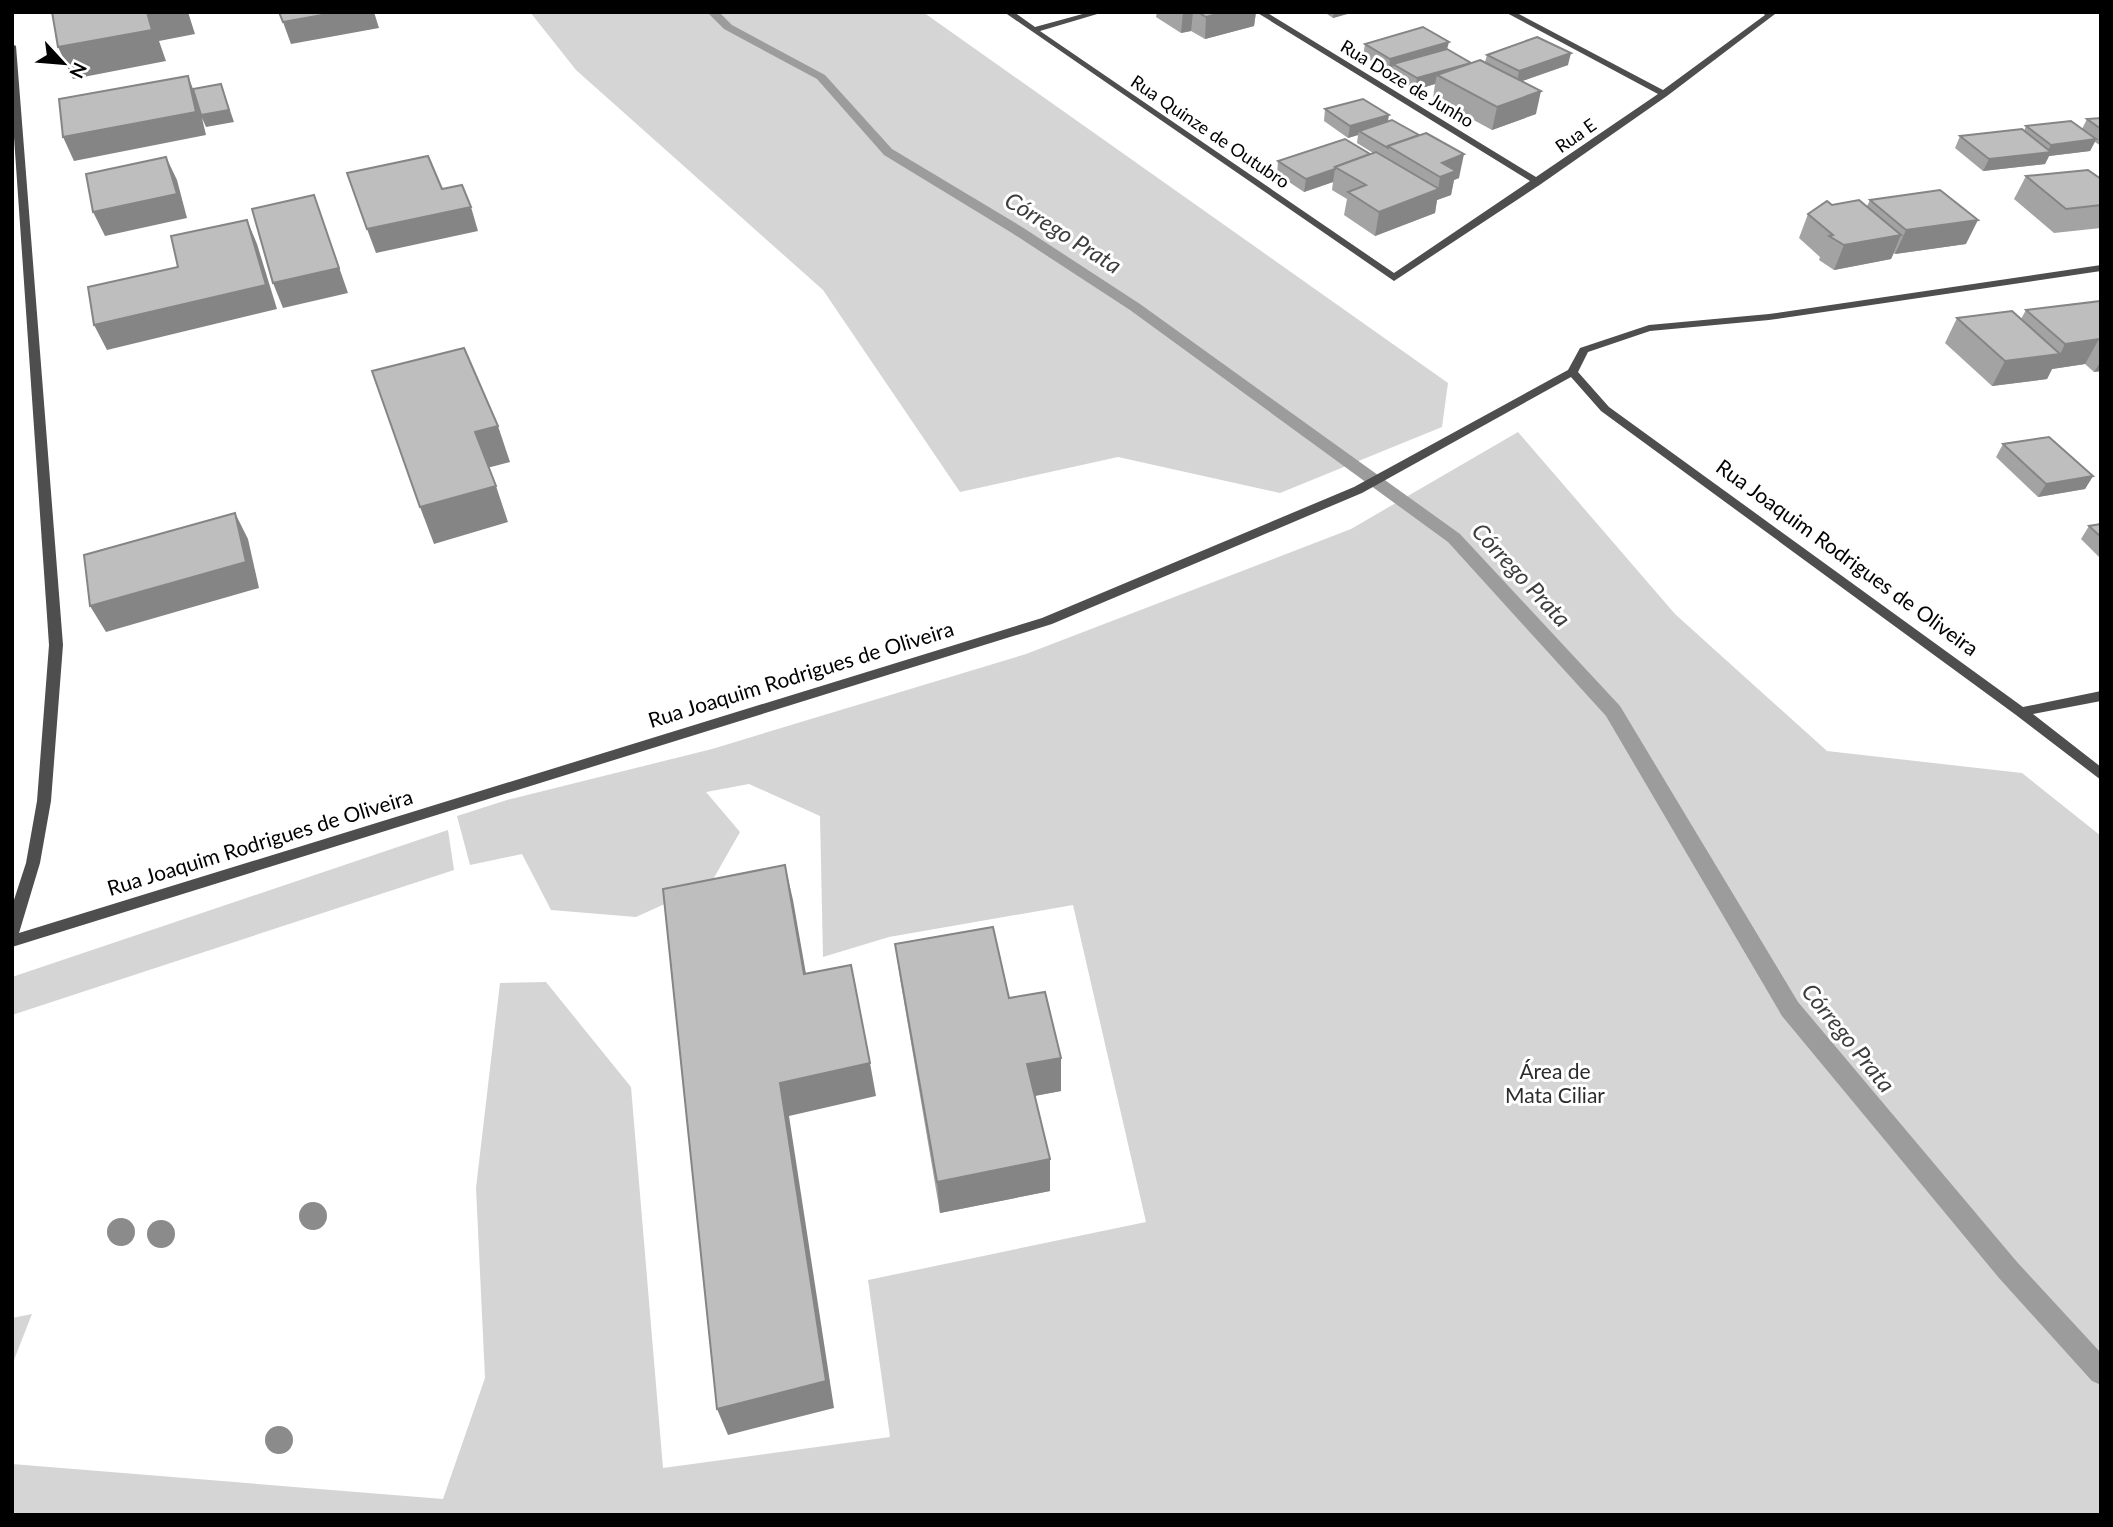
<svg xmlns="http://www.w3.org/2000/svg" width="2113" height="1527" font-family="Lato,sans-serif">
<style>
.green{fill:#d5d5d5}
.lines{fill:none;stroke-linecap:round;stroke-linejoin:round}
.stream{fill:#9c9c9c;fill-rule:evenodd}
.minor{fill:#4e4e4e;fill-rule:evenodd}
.tree{fill:#8b8b8b}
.wall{fill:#a3a3a3}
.shaded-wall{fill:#858585}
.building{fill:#bebebe;stroke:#858585;stroke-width:2}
.labels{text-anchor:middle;stroke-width:6;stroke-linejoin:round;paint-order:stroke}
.far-street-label{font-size:18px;fill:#000;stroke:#fff}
.street-label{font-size:21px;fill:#000;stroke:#fff}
.park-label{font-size:21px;fill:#2c2c2c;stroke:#fff}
.water-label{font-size:23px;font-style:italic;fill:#3d3d3d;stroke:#fff}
</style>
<rect width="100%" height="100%" fill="#fff"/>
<g class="green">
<polygon points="530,12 923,12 1448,383 1442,427 1280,493 1118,457 960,492 823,290 576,70"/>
<polygon points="1518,432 1675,614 1827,751 2022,773 2101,836 2101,1515 12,1515 12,1464 443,1499 485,1378 476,1188 500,983 546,982 631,1087 663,1468 890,1437 868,1280 1146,1222 1073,905 889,937 823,957 820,816 749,784 706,792 740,832 711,883 636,917 551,910 522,854 470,865 457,816 507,800 712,749 1026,654 1351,529"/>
<polygon points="448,830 454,870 12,1015 12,977"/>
<polygon points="32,1314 12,1365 12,1318"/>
</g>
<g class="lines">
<polygon class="stream" points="707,12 719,12 732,25 825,75 892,149 1022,227 1140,304 1460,534 1620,706 1798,1002 2017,1262 2101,1353 2101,1385 2092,1381 1999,1278 1782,1016 1606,716 1448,542 1130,310 1012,233 884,155 817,79 724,29"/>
<g class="minor">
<polygon points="1004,12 1014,12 1035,27 1090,12 1104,12 1040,31 1394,273 1530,181 1256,12 1266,12 1536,177 1658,94 1505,12 1515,12 1663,90 1765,15 1762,12 1775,14 1667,96 1541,184 1394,281"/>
<polygon points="12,44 16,46 63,645 51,801 40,863 19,933 1042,618 1354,487 1568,370 1580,348 1649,325 1769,314 2101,265 2101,271 1769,320 1650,331 1588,352 1578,372 1609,407 2023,707 2101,691 2101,701 2033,714 2101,767 2101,780 2016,715 1601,411 1571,377 1362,493 1052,624 12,947 12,906 26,863 37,801 49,645 12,108"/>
</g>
</g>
<g class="tree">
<circle cx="313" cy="1216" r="14"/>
<circle cx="121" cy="1232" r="14"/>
<circle cx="161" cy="1234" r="14"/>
<circle cx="279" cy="1440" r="14"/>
</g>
<g class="wall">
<polygon points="1157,12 1256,12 1254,26 1205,39 1191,31 1181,33 1156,17"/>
<polygon points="1324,12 1354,12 1333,18"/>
<polygon points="1365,44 1447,49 1471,63 1485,62 1487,55 1568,65 1522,81 1536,114 1492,130 1433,98 1435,84 1415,90 1391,76 1392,70 1389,71 1363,56"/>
<polygon points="1325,109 1388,121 1459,178 1454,180 1451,195 1437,200 1435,213 1375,236 1344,215 1347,199 1332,190 1333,182 1304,192 1277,174 1278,161 1370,154 1373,153 1357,143 1358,135 1348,138 1324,121"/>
<polygon points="2101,118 2101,146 2095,142 2090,151 2049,156 2045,164 1983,171 1955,148 1960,136 2024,131 2026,126 2082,129 2087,119"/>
<polygon points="2026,176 2101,179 2101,228 2054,233 2014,199"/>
<polygon points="1870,200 1966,244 1895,254 1894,253 1891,259 1834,270 1819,260 1820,257 1799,238 1808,214 1832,205 1867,206"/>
<polygon points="2101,301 2101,371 2094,372 2085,364 2052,369 2047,379 1992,386 1945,343 1957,318 2021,319 2026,310"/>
<polygon points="2003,444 2093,476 2085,489 2038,497 1996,457"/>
<polygon points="2101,524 2101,559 2081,539 2089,526"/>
<polygon points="895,944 1009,998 1061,1058 1061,1091 1035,1096 1050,1191 940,1213 900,978"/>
</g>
<g class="shaded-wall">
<polygon points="147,12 188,12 195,34 159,41 166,61 73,79 58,47"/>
<polygon points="339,12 374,12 379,28 291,44 283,22"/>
<polygon points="1183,12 1193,12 1191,31 1181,33"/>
<polygon points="1225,12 1256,12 1254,26 1205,39 1206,17"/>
<polygon points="1334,12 1354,12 1333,18"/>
<polygon points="1449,42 1446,53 1393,64 1392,70 1389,71 1390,59"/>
<polygon points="1571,53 1568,65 1517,83 1519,71"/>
<polygon points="1471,63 1437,75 1435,84 1415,90 1417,78"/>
<polygon points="188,76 197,99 221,84 234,122 206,127 202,118 206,135 74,161 63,137"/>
<polygon points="1541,91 1536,114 1492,130 1497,107"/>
<polygon points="1389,115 1387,127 1359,131 1358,135 1348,138 1350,126"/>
<polygon points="2096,139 2090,151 2049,156 2045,164 1983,171 1989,159 2047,152 2051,145"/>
<polygon points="1464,154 1459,178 1454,180 1451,195 1437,200 1435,213 1375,236 1379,212 1438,190 1442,163"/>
<polygon points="166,157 177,180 187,218 105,236 93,212"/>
<polygon points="1335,169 1333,182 1304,192 1306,179"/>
<polygon points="314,195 348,293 283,308 273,283"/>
<polygon points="471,207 478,231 376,253 367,229"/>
<polygon points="247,220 257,244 277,309 107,350 94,325"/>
<polygon points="1978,220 1966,244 1895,254 1906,230"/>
<polygon points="1901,235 1891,259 1834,270 1844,245"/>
<polygon points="2099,339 2085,364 2052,369 2047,379 1992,386 2005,361 2060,354 2065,344"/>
<polygon points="2101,361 2101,371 2094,372"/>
<polygon points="498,426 510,462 487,468 475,432"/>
<polygon points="2093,476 2085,489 2038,497 2046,484"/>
<polygon points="496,486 508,522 434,544 420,507"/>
<polygon points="235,513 248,539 259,588 106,632 90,606"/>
<polygon points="785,865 793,900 812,1008 804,974"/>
<polygon points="1061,1058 1061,1091 1028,1097 1027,1064"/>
<polygon points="870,1063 876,1096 789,1116 834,1408 728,1435 717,1409 780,1083"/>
<polygon points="1050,1159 1050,1191 940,1213 937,1182"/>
</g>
<g class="building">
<polygon points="52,12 147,12 152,30 58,47"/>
<polygon points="279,12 339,12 283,22"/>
<polygon points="1198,12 1225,12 1206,17"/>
<polygon points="1423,27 1449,42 1390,59 1365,44"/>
<polygon points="1537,37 1571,53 1519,71 1487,55"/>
<polygon points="1447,49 1471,63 1417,78 1393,64"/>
<polygon points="1480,60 1541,91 1497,107 1437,75"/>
<polygon points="188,76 196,112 63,137 59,99"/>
<polygon points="221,84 229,110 201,115 193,89"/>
<polygon points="1363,99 1389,115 1350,126 1325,109"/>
<polygon points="2101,118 2101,129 2087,119"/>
<polygon points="1392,120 1419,135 1388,146 1388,148 1359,131"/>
<polygon points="2071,121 2096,139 2051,145 2026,126"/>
<polygon points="2022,129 2051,152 1989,159 1960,136"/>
<polygon points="1426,133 1464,154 1442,163 1456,171 1440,177 1388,146"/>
<polygon points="1345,139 1370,154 1335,167 1335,169 1306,179 1278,161"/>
<polygon points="1376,152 1439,189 1379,212 1348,192 1366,185 1335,167"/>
<polygon points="428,156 442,189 462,185 471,207 367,229 347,173"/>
<polygon points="166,157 177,194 93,212 86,174"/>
<polygon points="2088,170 2101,179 2101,205 2066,209 2026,176"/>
<polygon points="1940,190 1978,220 1906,230 1870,200"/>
<polygon points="314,195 339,268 273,283 252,209"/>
<polygon points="1859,200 1901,235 1844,245 1829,236 1833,235 1808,214 1827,201 1832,205"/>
<polygon points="247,220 266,285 94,325 88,287 178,267 171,236"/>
<polygon points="2101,301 2101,341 2099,339 2065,344 2026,310"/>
<polygon points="2012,311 2060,354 2005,361 1957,318"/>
<polygon points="464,348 498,426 475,432 496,486 420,507 372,371"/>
<polygon points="2049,437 2093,476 2046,484 2003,444"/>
<polygon points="235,513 246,562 90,606 84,555"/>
<polygon points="2101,524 2101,537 2089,526"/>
<polygon points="785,865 804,974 851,965 870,1063 780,1083 826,1381 717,1409 663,889"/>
<polygon points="993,927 1009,998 1045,992 1061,1058 1027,1064 1050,1159 937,1182 895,944"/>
</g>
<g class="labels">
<g class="far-street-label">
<text transform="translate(1407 84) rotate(31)" y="6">Rua Doze de Junho</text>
<text transform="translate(1210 132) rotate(34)" y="6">Rua Quinze de Outubro</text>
<text transform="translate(1576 136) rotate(-35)" y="6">Rua E</text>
</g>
<g class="street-label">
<text transform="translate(1847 558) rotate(36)" y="7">Rua Joaquim Rodrigues de Oliveira</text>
<text transform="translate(801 675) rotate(-17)" y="7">Rua Joaquim Rodrigues de Oliveira</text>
<text transform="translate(260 843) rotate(-17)" y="7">Rua Joaquim Rodrigues de Oliveira</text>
</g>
<g class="park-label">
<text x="1555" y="1079">Área de<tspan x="1555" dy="24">Mata Ciliar</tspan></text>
</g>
<g class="water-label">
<text transform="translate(1063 233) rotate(32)" y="8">Córrego Prata</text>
<text transform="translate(1521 575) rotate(47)" y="8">Córrego Prata</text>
<text transform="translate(1848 1038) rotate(51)" y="8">Córrego Prata</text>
</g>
</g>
<rect width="2113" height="1527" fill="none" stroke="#000000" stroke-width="28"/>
<g transform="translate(63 63) rotate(116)" stroke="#ffffff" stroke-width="5" paint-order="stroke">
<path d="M0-5L12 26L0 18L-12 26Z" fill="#000000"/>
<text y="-10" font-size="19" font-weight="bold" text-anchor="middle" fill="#000000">N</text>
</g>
</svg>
